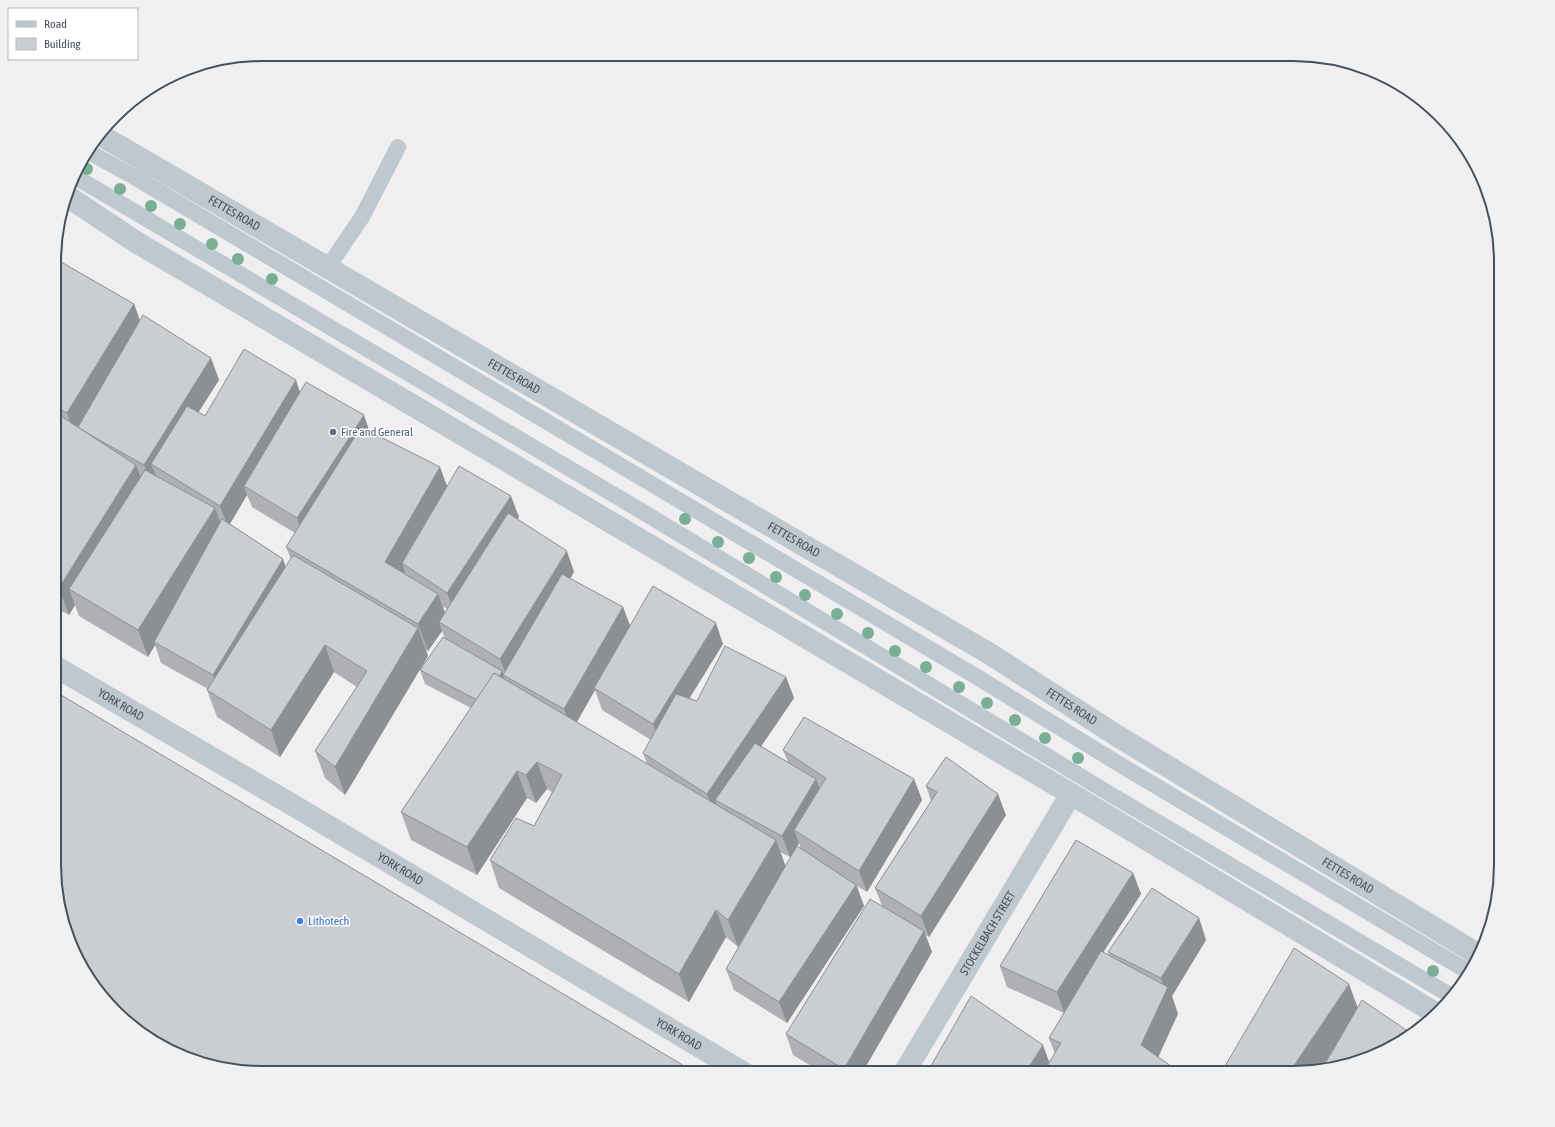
<svg xmlns="http://www.w3.org/2000/svg" width="1555" height="1127" font-family="'Asap Condensed',sans-serif">
<style>
.lines{fill:none;stroke-linecap:round;stroke-linejoin:round}
.service{stroke:#bec8d0;stroke-width:16}
.minor{stroke:#bec8d0;stroke-width:22}
.tertiary{stroke:#bec8d0;stroke-width:22}
.tree{fill:#79af94}
.wall{fill:#aeb0b5;fill-rule:evenodd}
.shaded-wall{fill:#8d9093}
.building{fill:#cacdd2;stroke:#8d9093}
.service-dot{fill:#5c6f8a;stroke:#fff;stroke-width:1.5}
.shop-dot{fill:#3f7fe0;stroke:#fff;stroke-width:1.5}
.labels{text-anchor:middle;stroke-width:3;stroke-linejoin:round;paint-order:stroke}
.street-label{font-size:12px;fill:#46515b;stroke:#fff}
.service-label{font-size:12px;fill:#4e5e75;stroke:#fff;text-anchor:start}
.shop-label{font-size:12px;fill:#366cbe;stroke:#fff;text-anchor:start}
.rim{fill:none;stroke:#46515b;stroke-width:2}
</style>
<rect width="100%" height="100%" fill="#f0eeee"/>
<g class="lines">
<g class="service">
<polyline points="89,152 136,178 977,677 1124,767 1469,972"/>
<polyline points="73,177 79,179 643,512 1110,794 1453,997"/>
<polyline points="328,267 362,217 398,147"/>
</g>
<g class="minor">
<path id="s1" d="M56 667 291 804 744 1073"/>
<path id="s2" d="M904 1073 1071 794"/>
</g>
<g class="tertiary">
<path id="s3" d="M102 136 990 654 1119 737 1479 955"/>
<polyline points="67,196 136,242 1071,794 1437,1014"/>
</g>
</g>
<g class="tree">
<circle cx="87" cy="169" r="6"/>
<circle cx="120" cy="189" r="6"/>
<circle cx="151" cy="206" r="6"/>
<circle cx="180" cy="224" r="6"/>
<circle cx="212" cy="244" r="6"/>
<circle cx="238" cy="259" r="6"/>
<circle cx="272" cy="279" r="6"/>
<circle cx="685" cy="519" r="6"/>
<circle cx="718" cy="542" r="6"/>
<circle cx="749" cy="558" r="6"/>
<circle cx="776" cy="577" r="6"/>
<circle cx="805" cy="595" r="6"/>
<circle cx="837" cy="614" r="6"/>
<circle cx="868" cy="633" r="6"/>
<circle cx="895" cy="651" r="6"/>
<circle cx="926" cy="667" r="6"/>
<circle cx="959" cy="687" r="6"/>
<circle cx="987" cy="703" r="6"/>
<circle cx="1015" cy="720" r="6"/>
<circle cx="1045" cy="738" r="6"/>
<circle cx="1078" cy="758" r="6"/>
<circle cx="1433" cy="971" r="6"/>
</g>
<g class="wall">
<path d="M56 259 134 304 140 321 211 358 219 380 198 412 205 416 300 392 370 431 447 487 519 517 517 519 574 572 570 579 623 607 630 627 723 644 689 698 697 701 786 677 794 698 761 746 788 762 783 750 914 779 922 800 867 892 857 886 864 906 787 1023 734 990 726 969 757 915 738 947 726 937 689 1002 499 888 490 860 534 826 552 792 547 789 536 803 527 798 477 875 411 840 401 812 471 708 425 684 420 670 445 638 442 631 428 651 426 650 428 656 345 795 325 778 315 751 357 687 334 672 280 757 217 717 207 690 208 689 161 663 155 645 148 657 79 616 75 605 69 615 56 608ZM247 495 252 507 295 533 286 547 291 559 285 567 283 559 230 524ZM443 606 447 609 445 612ZM595 690 602 710 651 740 643 753 647 764 577 722ZM799 843 801 849 785 866 780 852 790 857Z"/>
<polygon points="926,786 1006,815 929,937 925,935 932,952 862,1073 823,1073 793,1055 786,1034 882,906 875,888 931,801"/>
<polygon points="1133,873 1141,894 1103,952 1109,955 1108,952 1199,918 1206,940 1172,996 1178,1014 1050,1063 1055,1054 1049,1038 1064,1013 1007,987 1000,966"/>
</g>
<g class="shaded-wall">
<polygon points="134,304 144,332 77,441 67,413"/>
<polygon points="211,358 219,380 162,470 151,464 157,478 152,486 144,465"/>
<polygon points="296,380 303,401 244,486 247,495 228,527 220,506"/>
<polygon points="364,415 371,436 304,539 297,518"/>
<polygon points="136,465 146,492 69,589 75,605 69,615 59,588"/>
<polygon points="440,467 450,494 402,563 405,572 395,590 385,562"/>
<polygon points="511,496 519,517 455,614 447,593"/>
<polygon points="215,508 225,536 154,642 155,645 148,657 138,630"/>
<polygon points="567,551 574,572 509,678 507,677 500,659"/>
<polygon points="283,559 290,580 221,696 213,675"/>
<polygon points="438,594 448,622 439,622 442,631 428,651 418,624"/>
<polygon points="623,607 631,628 594,688 595,690 572,730 564,709"/>
<polygon points="716,623 723,644 660,746 653,724"/>
<polygon points="418,628 428,656 345,795 335,767"/>
<polygon points="325,645 334,672 280,757 271,730"/>
<polygon points="502,671 504,675 503,675 507,687 483,703"/>
<polygon points="786,677 794,698 722,804 715,800 718,810 715,815 707,794"/>
<polygon points="537,762 547,789 536,803 526,775"/>
<polygon points="517,771 527,798 477,875 467,847"/>
<polygon points="816,779 824,801 794,830 799,843 790,857 782,836"/>
<polygon points="914,779 922,800 867,892 859,871"/>
<polygon points="998,794 1006,815 929,937 921,916"/>
<polygon points="776,840 786,867 738,947 728,920"/>
<polygon points="1133,873 1141,894 1064,1013 1057,992"/>
<polygon points="856,885 864,906 787,1023 779,1002"/>
<polygon points="716,910 726,937 689,1002 679,974"/>
<polygon points="1199,918 1206,940 1172,996 1178,1014 1151,1073 1141,1045 1166,992 1161,978"/>
<polygon points="924,931 932,952 862,1073 845,1073 844,1069"/>
<polygon points="1349,984 1359,1011 1320,1070 1289,1073"/>
<polygon points="1043,1045 1051,1067 1047,1073 1025,1073"/>
<polygon points="686,1067 688,1073 683,1073"/>
</g>
<g class="building">
<polygon points="56,259 134,304 67,413 56,407"/>
<polygon points="143,315 211,358 144,465 87,433 78,427"/>
<polygon points="244,349 296,380 220,506 151,464 187,406 205,416"/>
<polygon points="306,382 364,415 297,518 244,486"/>
<polygon points="56,413 136,465 59,588 56,587"/>
<polygon points="361,427 440,467 385,562 438,594 418,624 286,547"/>
<polygon points="459,466 511,496 447,593 402,563"/>
<polygon points="145,470 215,508 138,630 69,589"/>
<polygon points="508,513 567,551 500,659 439,622"/>
<polygon points="222,519 283,559 213,675 154,642"/>
<polygon points="293,555 418,628 335,767 315,751 367,671 325,645 271,730 207,690"/>
<polygon points="562,574 623,607 564,709 503,675"/>
<polygon points="653,586 716,623 653,724 594,688"/>
<polygon points="443,637 502,671 500,676 494,673 477,700 420,670"/>
<polygon points="725,646 786,677 707,794 643,753 676,694 697,701"/>
<polygon points="494,673 776,840 728,920 716,910 679,974 490,860 516,818 534,826 562,775 537,762 526,775 517,771 467,847 401,812"/>
<polygon points="56,692 686,1067 683,1073 249,1073 183,1057 135,1030 82,969 56,892"/>
<polygon points="804,717 914,779 859,871 794,830 826,778 783,750"/>
<polygon points="755,743 816,779 782,836 715,800"/>
<polygon points="946,757 998,794 921,916 875,888 937,792 926,786"/>
<polygon points="1076,840 1133,873 1057,992 1000,966"/>
<polygon points="797,846 856,885 779,1002 726,969"/>
<polygon points="1152,888 1199,918 1161,978 1108,952"/>
<polygon points="870,899 924,931 844,1069 786,1034"/>
<polygon points="1294,948 1349,984 1289,1073 1221,1073"/>
<polygon points="1101,951 1168,987 1141,1045 1181,1073 1043,1073 1061,1043 1049,1038"/>
<polygon points="971,996 1043,1045 1025,1073 927,1073"/>
<polygon points="1362,1000 1412,1034 1385,1051 1347,1066 1322,1069"/>
</g>
<circle class="service-dot" cx="333" cy="432" r="4"/>
<circle class="shop-dot" cx="300" cy="921" r="4"/>
<g class="labels">
<g class="street-label">
<text dy="4" stroke="none"><textPath href="#s3" startOffset="153">FETTES ROAD</textPath></text>
<text dy="4" stroke="none"><textPath href="#s3" startOffset="477">FETTES ROAD</textPath></text>
<text dy="4" stroke="none"><textPath href="#s3" startOffset="801">FETTES ROAD</textPath></text>
<text dy="4" stroke="none"><textPath href="#s1" startOffset="75">YORK ROAD</textPath></text>
<text dy="4" stroke="none"><textPath href="#s3" startOffset="1125">FETTES ROAD</textPath></text>
<text dy="4" stroke="none"><textPath href="#s1" startOffset="399">YORK ROAD</textPath></text>
<text dy="4" stroke="none"><textPath href="#s3" startOffset="1449">FETTES ROAD</textPath></text>
<text dy="4" stroke="none"><textPath href="#s2" startOffset="163">STOCKELBACH STREET</textPath></text>
<text dy="4" stroke="none"><textPath href="#s1" startOffset="723">YORK ROAD</textPath></text>
</g>
<g class="service-label">
<text x="341" y="436">Fire and General</text>
</g>
<g class="shop-label">
<text x="308" y="925">Lithotech</text>
</g>
</g>
<path d="M0 0H1555V1127H0ZM262 61H1293A201 201 0 0 1 1494 262V865A201 201 0 0 1 1293 1066H262A201 201 0 0 1 61 865V262A201 201 0 0 1 262 61Z" fill="#f0f1f2" fill-rule="evenodd"/>
<path class="rim" d="M262 61H1293A201 201 0 0 1 1494 262V865A201 201 0 0 1 1293 1066H262A201 201 0 0 1 61 865V262A201 201 0 0 1 262 61Z"/>
<rect x="8" y="8" width="130" height="52" fill="#ffffff" stroke="#b5b9bd"/>
<rect x="16" y="21" width="20" height="6" fill="#bec8d0" stroke="#b5b9bd"/>
<text x="44" y="28" font-size="12" fill="#46515b">Road</text>
<rect x="16" y="38" width="20" height="12" fill="#cacdd2" stroke="#b5b9bd"/>
<text x="44" y="48" font-size="12" fill="#46515b">Building</text>
</svg>
